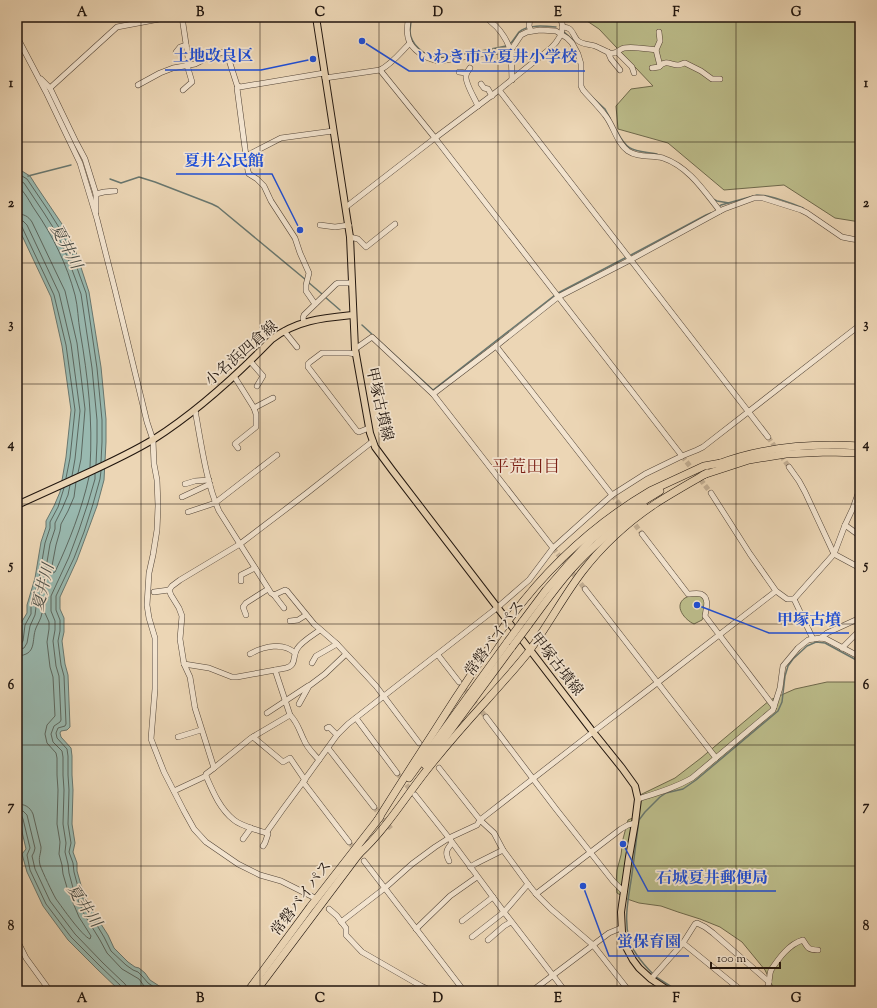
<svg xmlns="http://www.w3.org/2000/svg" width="877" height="1008" font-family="'Sorts Mill Goudy','Noto Serif JP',serif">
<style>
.green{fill:#bcbd8b;stroke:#6e694c}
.water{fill:#99b9b0;stroke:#69776f}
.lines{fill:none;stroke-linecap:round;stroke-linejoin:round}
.shore{stroke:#5c675f;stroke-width:1}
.stream{stroke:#69776f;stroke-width:1.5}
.minor-tunnel{stroke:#c3af94;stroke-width:5;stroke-dasharray:5 2.5;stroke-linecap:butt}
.minor-casing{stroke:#534538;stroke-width:6}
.major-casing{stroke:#20150e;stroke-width:8}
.highway-casing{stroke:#20150e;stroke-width:8}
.minor{stroke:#f3e4cf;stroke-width:5}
.major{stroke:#ecd6b5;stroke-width:6}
.highway{stroke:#ecd6b5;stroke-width:7}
.highway-bridge-casing{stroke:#20150e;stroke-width:8;stroke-linecap:butt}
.highway-bridge{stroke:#ecd6b5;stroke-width:7}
.grid{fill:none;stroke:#20150e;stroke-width:1;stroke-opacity:0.55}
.labels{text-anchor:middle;stroke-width:3.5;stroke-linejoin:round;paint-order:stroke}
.street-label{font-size:15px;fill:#20150e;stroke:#f3e4cf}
.water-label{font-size:16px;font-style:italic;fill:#4a4e47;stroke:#f3e4cf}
.quarter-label{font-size:17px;fill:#7a1f14;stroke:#f3e4cf}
.leader{fill:none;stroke:#1d4ed8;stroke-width:1.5}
.callout-dot{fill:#1d4ed8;stroke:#f3e4cf;stroke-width:1.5}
.callout-label{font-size:16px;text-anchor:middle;font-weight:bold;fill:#1d4ed8;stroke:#f3e4cf;stroke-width:3.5;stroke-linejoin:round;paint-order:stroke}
.neatline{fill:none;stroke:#20150e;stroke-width:1.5}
.grid-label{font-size:13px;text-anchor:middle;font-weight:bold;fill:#20150e}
</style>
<rect width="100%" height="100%" fill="#ecd6b5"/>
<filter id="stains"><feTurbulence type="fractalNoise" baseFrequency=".005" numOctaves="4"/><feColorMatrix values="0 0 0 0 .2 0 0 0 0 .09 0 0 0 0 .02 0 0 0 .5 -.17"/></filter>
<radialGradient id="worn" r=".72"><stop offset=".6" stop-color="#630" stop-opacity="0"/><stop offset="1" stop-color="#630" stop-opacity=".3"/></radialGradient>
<g class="green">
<polygon points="581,17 860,17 860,222 835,218 784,185 724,190 668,143 618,129 616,106 631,89 653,86 599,29"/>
<path d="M695 595 702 596 705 599 703 618 702 620 694 624C685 620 673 606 685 598 688 596 692 596 695 595Z"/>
<polygon points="827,682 860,682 860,991 773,991 773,987 765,970 742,942 720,927 700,919 678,912 661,906 639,903 627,899 617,893 616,884 617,870 621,855 623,839 628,820 635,817 635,799 642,794 675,778 701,758 770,700 795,689"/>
</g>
<polygon class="water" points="17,168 30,176 37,187 64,227 76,252 89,292 101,367 106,419 106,442 104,480 97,506 77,560 60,597 60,609 64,618 64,632 62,641 65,664 68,675 70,727 67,730 61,731 60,733 61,737 71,748 72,756 72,775 73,790 72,824 75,843 73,852 77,863 77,871 81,885 92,910 108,935 114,948 128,962 135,967 139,968 145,973 150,980 167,991 120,991 97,969 68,940 43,906 27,872 22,854 26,849 17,810 17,655 21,623 27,613 27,605 35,578 41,542 46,527 46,521 54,506 60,492 66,457 71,410 62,346 51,297 17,225"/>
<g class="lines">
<g class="shore">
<polyline points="17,173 27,179 48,210 60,229 72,254 86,293 97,368 102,420 102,442 101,462"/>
<polyline points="17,179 24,183 44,213 56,232 67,256 81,294 92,368 97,420 97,442 96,465"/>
<path d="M17 186C25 191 30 203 35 210 53 236 67 265 75 295 78 307 78 320 80 331 88 377 93 421 90 467"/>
<path d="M17 214C24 214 28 216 32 222L65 291 77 343 85 409 81 459 78 473"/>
<polyline points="17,220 23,221 27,225 59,293 71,344 80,411 75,459 72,476"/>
<polyline points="17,225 20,225 22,227 54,295 66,345 75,410 70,458 66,478"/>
<polyline points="101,471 100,479 93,504 84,532 74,558 56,596 56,610 60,620 60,631 58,641 61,665 64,676 66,724 65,726 58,728 56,733 57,738 67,749 68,756 68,775 69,790 68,824 71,843 69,852 73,863 74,872 78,887 89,912 104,937 111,951 126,965 133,970 138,972 142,976 148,983 160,991"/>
<polyline points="95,474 95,479 88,503 79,530 69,557 51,596 51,611 55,621 55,630 53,641 56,666 59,676 61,720 60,722 54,726 51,734 53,742 62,751 63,757 63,775 64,790 63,824 66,843 65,852 68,864 69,873 73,888 84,914 100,940 107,953 122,969 139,979 144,986 150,991"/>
<path d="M76 482 74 497 68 511 61 524 60 531 56 545 51 571 53 573 55 572C69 542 82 509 89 477"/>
<polyline points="17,645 21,644 23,641 25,625 31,614 31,606 39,579 45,543 50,528 50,522 58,507 64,488"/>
<polyline points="17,650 24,648 27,643 30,626 35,615 36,607 44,580 50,544 55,529 55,523 62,509 68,495 70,485"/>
<path d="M17 656C38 655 31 640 36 628 38 623 41 619 42 613H45L49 622V629L47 642 50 667 53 677 55 716 47 725 45 734 47 743 56 753 57 758V775L58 790 57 824 60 842 59 854 62 865 63 874 68 891 79 917 91 936 90 939C82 936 62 907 56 899 52 892 43 873 40 865 38 856 41 855 41 847L33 814C30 807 25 804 17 804"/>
<polyline points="17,810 23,811 27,815 35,848 34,852 32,856 35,869 50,901 75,934 103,963 125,984 127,987 128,991"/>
<polyline points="17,815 21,815 23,819 30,848 27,855 30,870 46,904 71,937 100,966 121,986 123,991"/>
</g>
<g class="stream">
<path d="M411 20C411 24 410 28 410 32 411 44 424 56 435 57 445 59 456 55 466 54 479 51 493 49 506 46"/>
<polyline points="564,32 572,39 574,42"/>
<path d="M510 44C513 41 516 36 519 32 527 24 546 26 556 27"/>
<polyline points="592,97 605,109 610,118"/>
<path d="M617 131C628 153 634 150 657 154"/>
<polyline points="28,176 71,165"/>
<polyline points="110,179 121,183 139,177 155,182 212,204 218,207 306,280"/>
<polyline points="713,199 717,201 729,203"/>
<path d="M719 207 721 205 757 195C769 195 792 203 803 208"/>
<polyline points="631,255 706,215 711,213"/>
<polyline points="308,282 322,294"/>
<polyline points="558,293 625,258"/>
<polyline points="325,297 340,310"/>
<polyline points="362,325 433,390 555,295"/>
<path d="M653 974C643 964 633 953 629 939 624 920 628 900 631 881 634 861 636 841 639 820L645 812 660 797 666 793 683 789 696 780 778 711 782 702 785 676 788 666 793 659 807 646 816 642 825 643 860 662"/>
<polyline points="656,977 678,991"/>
</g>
<g class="minor-tunnel">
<polyline points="768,437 789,467"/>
<polyline points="682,456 711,493"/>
<polyline points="612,495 625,511"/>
<polyline points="631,519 642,534"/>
<polyline points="553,548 585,589"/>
<polyline points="459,682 486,717"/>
<polyline points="397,773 413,793"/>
<polyline points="374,807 392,830"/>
<polyline points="349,842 364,861"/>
</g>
<defs>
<g id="minor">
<polyline points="182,17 189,64"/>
<path d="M409 17C407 25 406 35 410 43 416 53 429 60 440 61L511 49"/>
<polyline points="530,17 529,26 531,31"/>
<path d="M558 17C558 17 562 22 562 23 564 32 557 42 551 48L499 90 768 437"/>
<path d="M490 21C499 28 506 38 510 49"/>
<path d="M562 27C573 27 572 34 577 40 582 45 590 44 595 46 600 48 605 51 610 53 616 55 619 49 624 48 633 46 647 49 656 50L660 66"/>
<polyline points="17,37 46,92 80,163 97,219 115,290 147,422 153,440 154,464 157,480 158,506 157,530 153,555 149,573 147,605 149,618 155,638 155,689 151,739 164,772 184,811 194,829 206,842 238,864 260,875 281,881 313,897"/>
<polyline points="656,50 660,41 659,32"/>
<polyline points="176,52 180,47 186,45"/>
<polyline points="608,52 611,59 620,70"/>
<polyline points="617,52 632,67 634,73"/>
<path d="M470 68C468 71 466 73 466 76 465 83 475 99 478 106"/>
<path d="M652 68 659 67C665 59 671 65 678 65 681 65 683 63 685 63L701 71 712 79H720"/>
<polyline points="380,70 435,138 499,90"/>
<polyline points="459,72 466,73"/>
<path d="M325 78 380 70C392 64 401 52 410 43"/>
<polyline points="41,79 50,88 76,142 85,159 96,194 96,212"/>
<path d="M512 80 511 50 521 35 527 32 540 30 556 31 567 38 572 43 578 54 581 64V86L583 90C590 98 598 106 605 115 614 126 616 142 628 151 638 158 652 155 663 158 689 167 704 191 720 211L724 209 754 198H763L801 210 807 213 842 237 852 239 860 240"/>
<polyline points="481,84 484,88 488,89 492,96"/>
<polyline points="138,85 160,73 173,68 195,64 213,55 224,52 227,54 237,85 240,87 324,73"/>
<polyline points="238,86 237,88 248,171 249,174 257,179 264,186 271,201 295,238 300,253 309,273 306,285 306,291 315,304"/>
<polyline points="50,88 117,27 170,17"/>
<polyline points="183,90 192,82 187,65"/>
<polyline points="246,156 281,138 333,131"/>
<polyline points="96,194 104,192 115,191"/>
<polyline points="346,207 435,138 682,456"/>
<polyline points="320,225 335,227 349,225"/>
<polyline points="350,237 358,239 366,247 395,224"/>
<polyline points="304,323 303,318 304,315 336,284 338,283 352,283"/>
<polyline points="284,331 297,347"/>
<polyline points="496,346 612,495"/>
<polyline points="355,349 372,337 433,394 553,548"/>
<polyline points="356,354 349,353 322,353 310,362 308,364 308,367 357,431 359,432 369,428"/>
<polyline points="250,361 263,376 257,386"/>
<polyline points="234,376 254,408 256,414 256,427 236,443 235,444 238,448"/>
<polyline points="433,394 496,346 558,297 630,260 720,211"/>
<polyline points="254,408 273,398"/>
<path d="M195 410C201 442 206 482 219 511L271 593 274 595 285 590 287 591 314 624 337 644 364 673 376 686 419 743"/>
<polyline points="789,467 799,481 805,492 834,554 860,568"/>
<polyline points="185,484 195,481 209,480"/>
<polyline points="711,493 750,554 776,591 787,599 794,599 813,639"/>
<polyline points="182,497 210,484"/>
<polyline points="188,512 215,503 277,455"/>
<polyline points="845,525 860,536"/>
<path d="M642 534 688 594C692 594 697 593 701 594 710 598 706 609 705 616L774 707"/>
<polyline points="241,581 241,575 255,568"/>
<polyline points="585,589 716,758"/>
<polyline points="154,592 169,590"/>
<polyline points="274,595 284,608"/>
<polyline points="794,599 834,554 845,525 853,508 860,488"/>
<polyline points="246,615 243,607 246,603 268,589"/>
<polyline points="290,621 298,620 306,615"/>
<polyline points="821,638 827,633 860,618"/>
<polyline points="842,648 860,630"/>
<path d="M250 654C264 646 283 642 295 653"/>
<polyline points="438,655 459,682"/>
<polyline points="312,663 316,656 337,644"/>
<path d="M184 664 209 668 232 677H237L286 668C297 665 292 657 297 649 301 642 313 635 320 630"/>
<polyline points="275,670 290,715"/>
<polyline points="299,704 309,686 325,674 346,654"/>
<polyline points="267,713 308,686"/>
<polyline points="486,717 556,809 613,881 624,892"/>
<polyline points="356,718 397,773"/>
<polyline points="327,728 329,727 337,735"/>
<polyline points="178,737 201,730"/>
<polyline points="253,737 283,762 290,758 305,780"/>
<polyline points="328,748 374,807"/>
<path d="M214 768 251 738 290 715C298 723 299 730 304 740 307 748 314 754 319 760"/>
<polyline points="439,768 480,820 593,732 657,683 776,591"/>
<path d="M303 782 283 809 266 833C257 830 241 826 234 820 220 809 213 792 206 776V774L214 768 195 708 190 677 184 664 180 639 182 616 179 608 171 595 169 590 172 586 180 580 240 544 307 493 373 441"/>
<polyline points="174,791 206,776"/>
<polyline points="415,795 449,838 504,912 528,884"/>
<path d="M638 799C657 793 675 788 692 778L773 710 780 688 782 673 783 666 798 648 808 640 813 639 821 638 826 639 860 657"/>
<polyline points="243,839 251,828"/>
<polyline points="349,842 303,782 337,735 348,724 498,607 529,580 553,548 612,495 645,474 682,456 697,450 703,447 860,325"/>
<polyline points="263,846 265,843 268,834"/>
<polyline points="364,861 464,991"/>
<path d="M449 861C445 853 446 850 452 843"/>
<polyline points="470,867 477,863 503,850"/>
<polyline points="536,894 621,829 628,825 635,823"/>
<polyline points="329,909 337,916 346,928 346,935 362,952 421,986 432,991"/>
<polyline points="462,921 493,897"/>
<polyline points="341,922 385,888 412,864 435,847 449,838 477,825 480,820 494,833 503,850 528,884 536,894 551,909 593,945 629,991"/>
<polyline points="416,929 450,896 477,877"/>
<polyline points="472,937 504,912 565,991"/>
<polyline points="17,940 26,958 50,991"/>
<polyline points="488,940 504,926 511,922"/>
<polyline points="683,943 742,991"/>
<polyline points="651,979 683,943 695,924 697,923 705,927 713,933 769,982"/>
<polyline points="532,991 609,933 621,928"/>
<path d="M764 991C765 989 767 988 768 986 770 981 769 975 771 970 779 958 789 944 803 940 808 948 808 950 818 950"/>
</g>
<g id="major">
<polyline points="316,17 350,237 355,349 370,433 375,447 392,470 593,732 622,768 635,786 638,799 635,823 629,857 621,912 622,932 626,947 633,960 639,968 651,979 669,991"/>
<path d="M17 505C39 495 61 485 83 475 107 464 131 453 154 439 198 411 236 376 272 339 297 320 323 318 353 315"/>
</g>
<g id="highway">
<path d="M718 464C763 447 813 443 860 446"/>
<polyline points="703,475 749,460 786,454 828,452 860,453"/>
<polyline points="522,622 546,590 566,567 591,540 626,512 660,491"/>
<path d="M527 627C541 608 555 588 570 571 592 546 618 525 644 506"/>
<polyline points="425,765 512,647"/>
<polyline points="409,778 508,641"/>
<path d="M377 821C403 779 430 738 457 696 474 671 490 645 508 621 546 569 594 524 650 491L704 466 721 463"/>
<path d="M359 854C385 830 404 799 426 771 445 747 466 723 487 700 501 684 517 667 530 650 549 624 563 597 582 572 602 546 628 522 655 504 672 493 690 483 707 473"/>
<polyline points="248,991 310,907 380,817"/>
<polyline points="256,991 362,850"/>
</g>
</defs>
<use href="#minor" class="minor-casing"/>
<use href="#major" class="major-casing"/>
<use href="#highway" class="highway-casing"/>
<use href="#minor" class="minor"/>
<use href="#major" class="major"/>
<use href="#highway" class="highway"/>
<defs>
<g id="highway-bridge">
<polyline points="508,641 522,622"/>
<polyline points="512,647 527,627"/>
</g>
</defs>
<use href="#highway-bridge" class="highway-bridge-casing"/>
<use href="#highway-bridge" class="highway-bridge"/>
</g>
<path class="grid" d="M141 17V991M260 17V991M379 17V991M498 17V991M617 17V991M736 17V991M17 142H860M17 263H860M17 384H860M17 504H860M17 624H860M17 745H860M17 866H860"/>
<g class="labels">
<g class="street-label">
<text transform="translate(241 353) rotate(-41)" y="5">小名浜四倉線</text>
<text transform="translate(380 404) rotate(77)" y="5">甲塚古墳線</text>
<text transform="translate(494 638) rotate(-54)" y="5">常磐バイパス</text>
<text transform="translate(557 664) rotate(52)" y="5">甲塚古墳線</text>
<text transform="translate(301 898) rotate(-53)" y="5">常磐バイパス</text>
</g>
<g class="water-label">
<text transform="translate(67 246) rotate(62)" y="6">夏井川</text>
<text transform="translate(42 587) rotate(-76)" y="6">夏井川</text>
<text transform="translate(85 905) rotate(56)" y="6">夏井川</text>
</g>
<g class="quarter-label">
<text x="526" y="472">平荒田目</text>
</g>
</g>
<path class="leader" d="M313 59L261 70H165M362 41L409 71H585M300 230L272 174H176M697 605L769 633H849M623 844L648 891H776M583 886L609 956H689"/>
<g class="callout-dot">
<circle cx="313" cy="59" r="4"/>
<circle cx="362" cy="41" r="4"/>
<circle cx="300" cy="230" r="4"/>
<circle cx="697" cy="605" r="4"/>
<circle cx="623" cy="844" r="4"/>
<circle cx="583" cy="886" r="4"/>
</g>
<g class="callout-label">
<text x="213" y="61">土地改良区</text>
<text x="497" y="62">いわき市立夏井小学校</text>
<text x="224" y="166">夏井公民館</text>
<text x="809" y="625">甲塚古墳</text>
<text x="712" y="883">石城夏井郵便局</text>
<text x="649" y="947">蛍保育園</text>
</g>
<rect width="877" height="1008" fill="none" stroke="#ecd6b5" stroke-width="44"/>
<path d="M711 962v6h69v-6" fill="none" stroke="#20150e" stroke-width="2"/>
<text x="717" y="962" font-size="12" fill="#20150e" stroke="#f3e4cf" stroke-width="3" paint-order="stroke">100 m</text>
<rect x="22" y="22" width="833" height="964" class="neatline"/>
<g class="grid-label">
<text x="82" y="16">A</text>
<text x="200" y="16">B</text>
<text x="320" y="16">C</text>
<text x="438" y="16">D</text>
<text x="558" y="16">E</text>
<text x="676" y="16">F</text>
<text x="796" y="16">G</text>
<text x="11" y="87">1</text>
<text x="866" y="87">1</text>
<text x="11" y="207">2</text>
<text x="866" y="207">2</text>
<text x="11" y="328">3</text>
<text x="866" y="328">3</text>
<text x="11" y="448">4</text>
<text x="866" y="448">4</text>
<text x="11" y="569">5</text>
<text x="866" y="569">5</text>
<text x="11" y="689">6</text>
<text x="866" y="689">6</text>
<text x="11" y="810">7</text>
<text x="866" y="810">7</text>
<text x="11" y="930">8</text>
<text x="866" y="930">8</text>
<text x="82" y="1002">A</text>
<text x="200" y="1002">B</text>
<text x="320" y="1002">C</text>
<text x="438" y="1002">D</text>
<text x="558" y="1002">E</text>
<text x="676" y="1002">F</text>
<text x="796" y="1002">G</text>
</g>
<rect width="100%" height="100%" filter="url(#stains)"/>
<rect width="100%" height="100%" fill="url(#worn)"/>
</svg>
